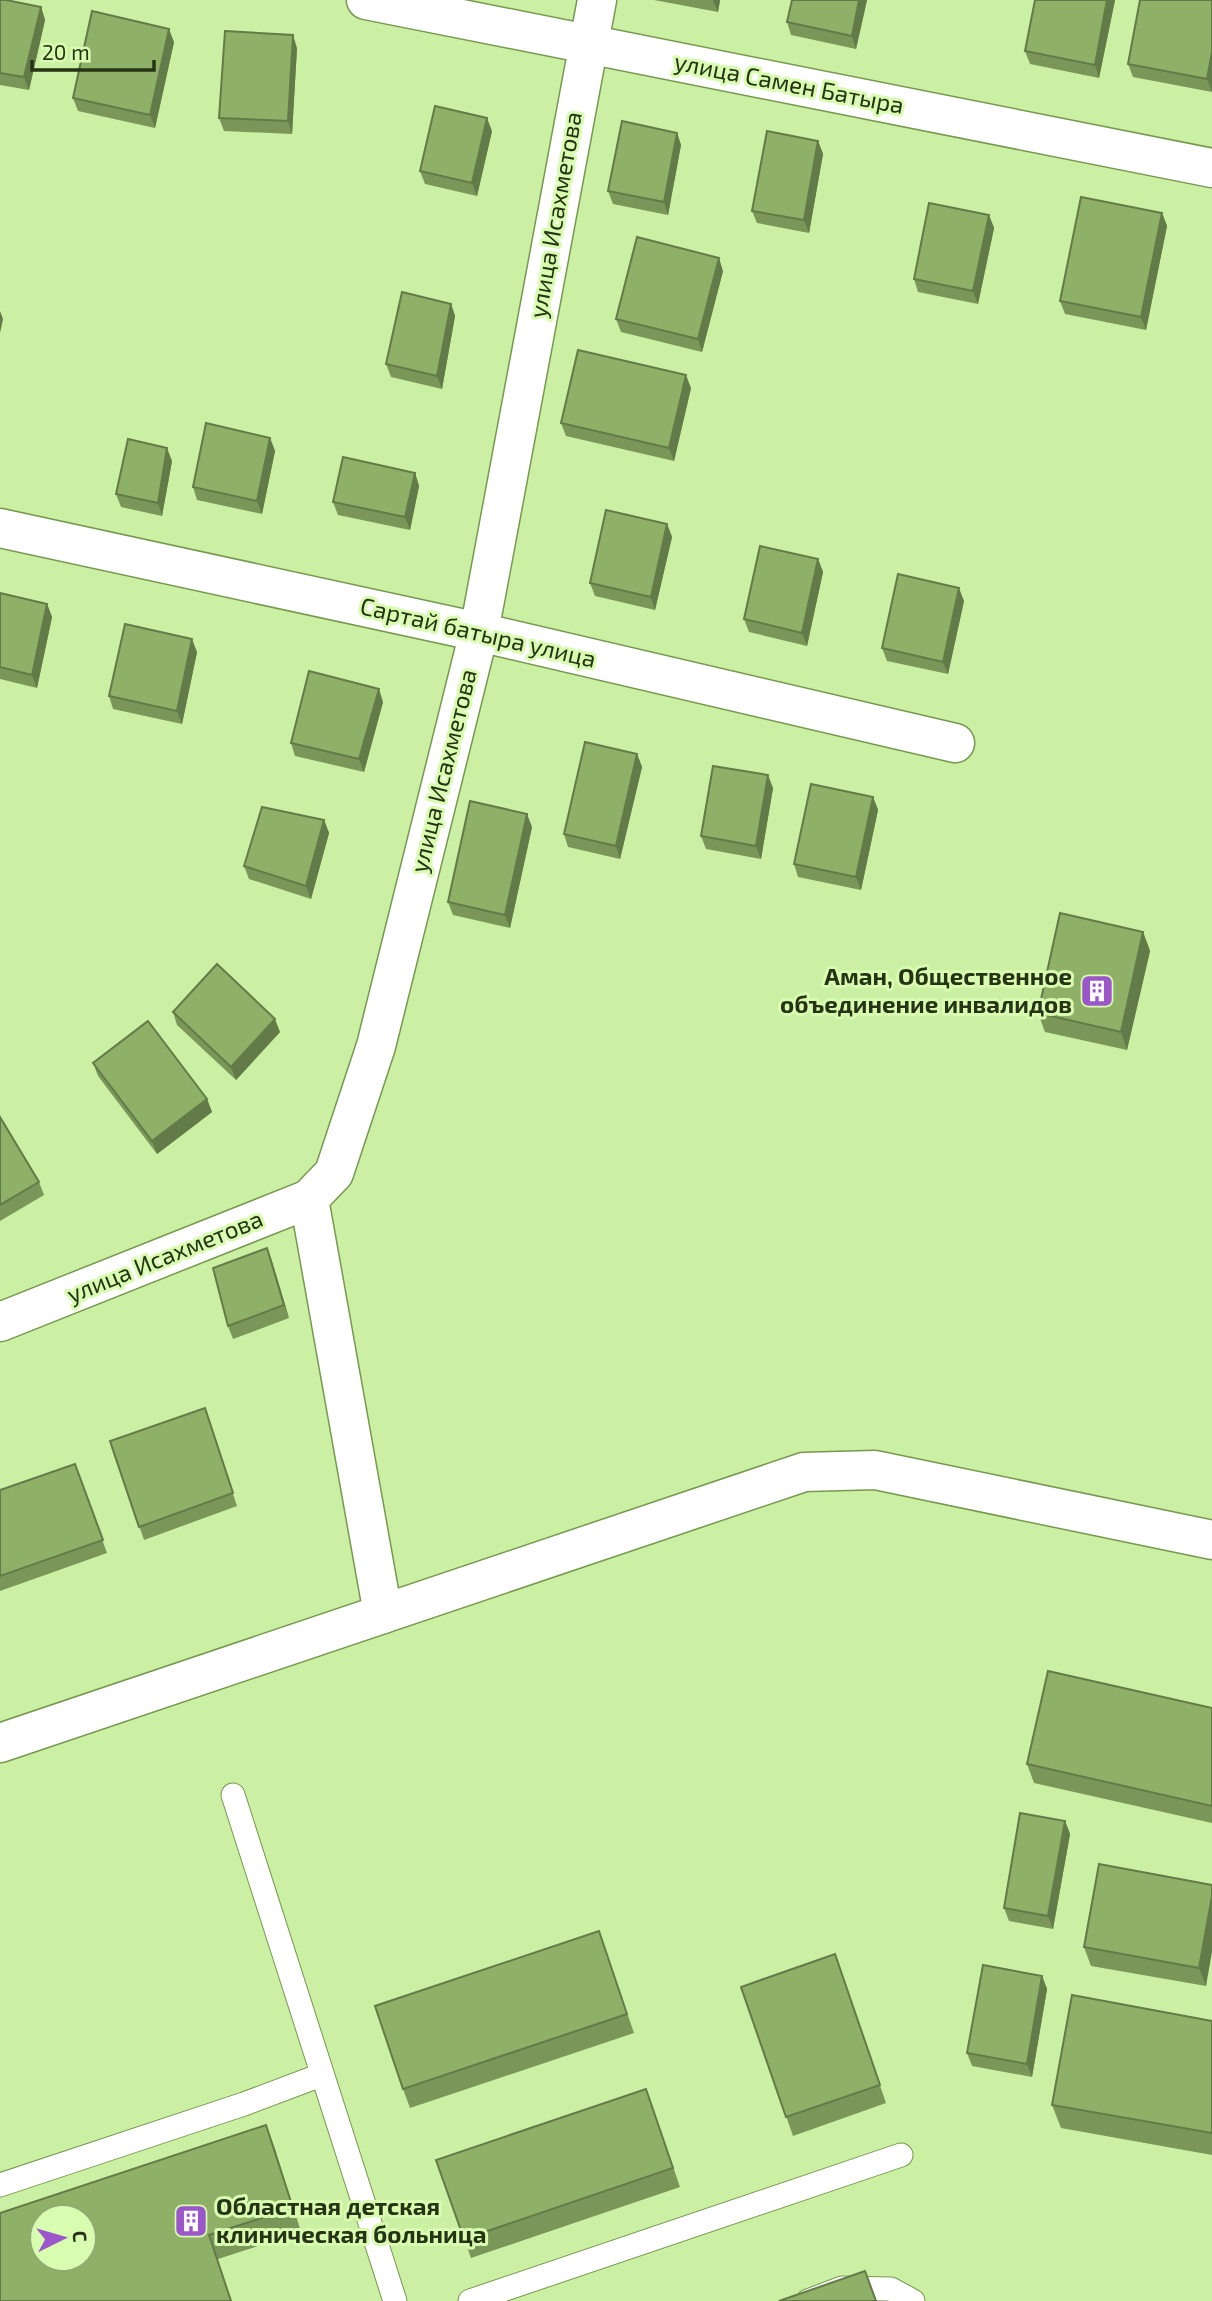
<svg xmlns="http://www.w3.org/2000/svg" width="1212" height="2301" font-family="'Exo 2',sans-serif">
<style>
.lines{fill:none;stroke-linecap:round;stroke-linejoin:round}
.lane-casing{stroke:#779850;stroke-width:25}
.street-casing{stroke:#779850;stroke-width:41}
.lane{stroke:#fff;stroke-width:23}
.street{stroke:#fff;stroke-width:38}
.wall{fill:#7a9759}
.shaded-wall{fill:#637b48}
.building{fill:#8eb067;stroke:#637b48;stroke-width:2;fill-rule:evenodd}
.labels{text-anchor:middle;stroke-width:6;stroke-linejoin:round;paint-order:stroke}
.street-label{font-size:24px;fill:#263315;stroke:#d8fcb0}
.poi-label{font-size:24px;font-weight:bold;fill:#263315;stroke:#d8fcb0;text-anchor:end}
</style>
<rect width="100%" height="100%" fill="#cbefa3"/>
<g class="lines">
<defs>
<g id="lane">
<polyline points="233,1795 395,2301"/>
<polyline points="0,2185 244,2104 321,2075"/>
<polyline points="470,2301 901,2155"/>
<polyline points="808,2301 842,2288 891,2289 913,2301"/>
</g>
<g id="street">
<polyline points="366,0 1212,168"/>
<polyline points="0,528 479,632 955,743"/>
<polyline points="309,1199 383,1614"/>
<polyline points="0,1322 309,1199 334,1173 376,1046 479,632 597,0"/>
<polyline points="0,1743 804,1472 875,1470 1212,1540"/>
</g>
</defs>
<use href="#lane" class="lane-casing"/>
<use href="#street" class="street-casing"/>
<use href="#lane" class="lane"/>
<use href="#street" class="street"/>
</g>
<g class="wall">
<polygon points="0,0 41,7 45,20 29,90 0,85"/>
<polygon points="654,0 720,0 718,12"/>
<polygon points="792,0 867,0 856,49 791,35 787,22"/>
<polygon points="1035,0 1115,0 1099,78 1030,64 1025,51"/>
<polygon points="1212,0 1212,92 1133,77 1128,64"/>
<polygon points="174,42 155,128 78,111 73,98"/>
<polygon points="297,48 292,134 224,131 219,118"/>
<polygon points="492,131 477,196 425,184 420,171"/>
<polygon points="677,133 681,145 668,215 613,204 608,191"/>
<polygon points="818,141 823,154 809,233 757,223 752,211"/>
<polygon points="1162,213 1167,226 1146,330 1065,314 1060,301"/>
<polygon points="989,215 994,228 978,304 918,292 914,279"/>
<polygon points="723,271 702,352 621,332 616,319"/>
<polygon points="451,304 455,316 442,389 391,377 386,364"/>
<polygon points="691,388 674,461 566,436 561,423"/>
<polygon points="270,438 275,451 262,514 197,500 193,487"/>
<polygon points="172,461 162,516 121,507 116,494"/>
<polygon points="415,473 419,486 410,530 338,515 333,502"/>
<polygon points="667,524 672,537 655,610 595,596 590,583"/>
<polygon points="818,559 823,572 807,646 749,632 744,619"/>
<polygon points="0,593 47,604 52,617 37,688 0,679"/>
<polygon points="964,601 948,674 887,661 882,648"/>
<polygon points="197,652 182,724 113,709 109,696"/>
<polygon points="383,702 364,772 295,756 291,743"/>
<polygon points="637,754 642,767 620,859 568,847 564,834"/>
<polygon points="773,788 761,859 706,849 701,836"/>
<polygon points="873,797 878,810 861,890 798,877 794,864"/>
<polygon points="324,820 329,833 311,899 249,879 244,866"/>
<polygon points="532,827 510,928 453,915 448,902"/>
<polygon points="1143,932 1150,951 1127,1050 1045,1032 1038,1013"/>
<polygon points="173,1012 280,1032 236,1080 177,1025"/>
<polygon points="93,1063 207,1099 212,1112 157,1154 98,1076"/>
<polygon points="0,1117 39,1182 44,1195 0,1221"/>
<polygon points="267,1248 289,1318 233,1339 228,1326"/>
<polygon points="205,1408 237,1506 144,1540 110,1441"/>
<polygon points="75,1464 107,1553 0,1591 0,1490"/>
<polygon points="1212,1708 1212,1823 1034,1783 1027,1764"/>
<polygon points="1065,1821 1070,1834 1053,1929 1009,1921 1004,1908"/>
<polygon points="1212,1885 1206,1986 1091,1966 1084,1947"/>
<polygon points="599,1931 634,2033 410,2108 403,2089"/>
<polygon points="835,1954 886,2103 793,2136 741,1987"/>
<polygon points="1042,1976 1047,1989 1032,2077 972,2066 967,2053"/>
<polygon points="1212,2021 1212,2155 1061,2128 1052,2105"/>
<polygon points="646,2089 680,2187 471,2258 436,2160"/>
<polygon points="266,2125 301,2232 218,2259 0,2301"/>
</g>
<g class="shaded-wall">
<polygon points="713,0 720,0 718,12"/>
<polygon points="859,0 867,0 856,49 852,36"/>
<polygon points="1107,0 1115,0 1099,78 1095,65"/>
<polygon points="41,7 45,20 29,90 24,77"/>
<polygon points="169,29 174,42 155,128 150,115"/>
<polygon points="293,35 297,48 292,134 288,121"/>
<polygon points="1212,52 1212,92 1207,79"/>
<polygon points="487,118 492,131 477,196 472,183"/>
<polygon points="677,133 681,145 668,215 664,202"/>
<polygon points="818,141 823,154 809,233 804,220"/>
<polygon points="1162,213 1167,226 1146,330 1141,317"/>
<polygon points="989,215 994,228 978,304 973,291"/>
<polygon points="719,258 723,271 702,352 698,339"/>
<polygon points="451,304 455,316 442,389 437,376"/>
<polygon points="0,311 3,319 0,333"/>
<polygon points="686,375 691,388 674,461 669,448"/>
<polygon points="270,438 275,451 262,514 257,501"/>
<polygon points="167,448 172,461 162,516 158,503"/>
<polygon points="415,473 419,486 410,530 405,517"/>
<polygon points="667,524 672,537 655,610 651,597"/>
<polygon points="818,559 823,572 807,646 802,633"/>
<polygon points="959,588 964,601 948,674 943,662"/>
<polygon points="47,604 52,617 37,688 32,675"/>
<polygon points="192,639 197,652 182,724 177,711"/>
<polygon points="379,689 383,702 364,772 359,759"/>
<polygon points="637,754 642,767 620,859 616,846"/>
<polygon points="768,775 773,788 761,859 756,846"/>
<polygon points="873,797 878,810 861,890 856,877"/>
<polygon points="527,814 532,827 510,928 505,915"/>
<polygon points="324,820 329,833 311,899 306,886"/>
<polygon points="1143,932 1150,951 1127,1050 1121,1032"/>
<polygon points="275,1019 280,1032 236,1080 231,1067"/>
<polygon points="207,1099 212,1112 157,1154 152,1141"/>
<polygon points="267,1248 272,1261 289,1318 284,1305"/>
<polygon points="1065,1821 1070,1834 1053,1929 1048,1916"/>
<polygon points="1212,1896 1212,1952 1206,1986 1199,1968"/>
<polygon points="1042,1976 1047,1989 1032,2077 1027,2064"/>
<polygon points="266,2125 275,2149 301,2232 293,2208"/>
</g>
<g class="building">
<polygon points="0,0 6,0 41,7 24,77 0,73"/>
<polygon points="792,0 859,0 852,36 787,22"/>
<polygon points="1035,0 1107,0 1095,65 1025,51"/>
<polygon points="1140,0 1212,0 1212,52 1207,79 1128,64"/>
<polygon points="92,11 169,29 150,115 73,98"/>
<polygon points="225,31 293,35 288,121 219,118"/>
<polygon points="435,106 487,118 472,183 420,171"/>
<polygon points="622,121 677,133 664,202 608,191"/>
<polygon points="767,131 818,141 804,220 752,211"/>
<polygon points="1081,197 1162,213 1141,317 1060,301"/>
<polygon points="929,203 989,215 973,291 914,279"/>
<polygon points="637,237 719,258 698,339 616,319"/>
<polygon points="402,292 451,304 437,376 386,364"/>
<polygon points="578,350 686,375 669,448 561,423"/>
<polygon points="206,423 270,438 257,501 193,487"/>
<polygon points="128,439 167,448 158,503 116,494"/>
<polygon points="343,457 415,473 405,517 333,502"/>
<polygon points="606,510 667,524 651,597 590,583"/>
<polygon points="760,546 818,559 802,633 744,619"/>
<polygon points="898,574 959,588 943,662 882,648"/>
<polygon points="0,593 47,604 32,675 0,667"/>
<polygon points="125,624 192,639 177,711 109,696"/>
<polygon points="309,671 379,689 359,759 291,743"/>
<polygon points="585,742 637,754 616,846 564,834"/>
<polygon points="713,766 768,775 756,846 701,836"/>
<polygon points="811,784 873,797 856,877 794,864"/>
<polygon points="470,801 527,814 505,915 448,902"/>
<polygon points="262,807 324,820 306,886 244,866"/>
<polygon points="1060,913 1143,932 1121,1032 1038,1013"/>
<polygon points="217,964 275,1019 231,1067 173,1012"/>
<polygon points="148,1021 207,1099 152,1141 93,1063"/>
<polygon points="0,1117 39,1182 0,1205"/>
<polygon points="267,1248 284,1305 228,1326 213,1268"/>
<polygon points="205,1408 233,1493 139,1527 110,1441"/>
<polygon points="75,1464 103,1540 0,1576 0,1490"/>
<polygon points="1048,1671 1212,1708 1212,1806 1027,1764"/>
<polygon points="1020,1813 1065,1821 1048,1916 1004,1908"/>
<polygon points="1099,1864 1212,1885 1212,1896 1199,1968 1084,1947"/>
<polygon points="599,1931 627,2014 403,2089 375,2006"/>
<polygon points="835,1954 880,2085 786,2117 741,1987"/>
<polygon points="983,1965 1042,1976 1027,2064 967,2053"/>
<polygon points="1072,1995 1212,2021 1212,2133 1052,2105"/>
<polygon points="646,2089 673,2168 464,2239 436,2160"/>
<path d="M266 2125 293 2208 209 2235 231 2301H0V2213ZM42 2217H84V2259H42Z"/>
<polygon points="865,2271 876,2301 779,2301"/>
</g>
<defs>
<symbol id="building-square" viewBox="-11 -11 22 22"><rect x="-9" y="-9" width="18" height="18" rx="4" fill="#9b56ca" stroke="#d8fcb0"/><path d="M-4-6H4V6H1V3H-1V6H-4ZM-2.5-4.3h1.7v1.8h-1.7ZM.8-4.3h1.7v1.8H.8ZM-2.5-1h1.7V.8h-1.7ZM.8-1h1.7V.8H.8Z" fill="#fff"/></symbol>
</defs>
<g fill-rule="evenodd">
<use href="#building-square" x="1078" y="972" width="38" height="38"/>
<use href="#building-square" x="172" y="2202" width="38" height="38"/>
</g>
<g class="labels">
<g class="street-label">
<text transform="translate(789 84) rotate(11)" y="8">улица Самен Батыра</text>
<text transform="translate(556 215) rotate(-80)" y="8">улица Исахметова</text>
<text transform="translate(478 633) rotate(13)" y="8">Сартай батыра улица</text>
<text transform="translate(444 771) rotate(-76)" y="8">улица Исахметова</text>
<text transform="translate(165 1257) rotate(-22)" y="8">улица Исахметова</text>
</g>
<g class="poi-label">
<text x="1072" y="985">Аман, Общественное<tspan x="1072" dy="28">объединение инвалидов</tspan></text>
<text x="216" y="2215" text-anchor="start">Областная детская<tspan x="216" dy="28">клиническая больница</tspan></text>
</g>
</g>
<g transform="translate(63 2238) rotate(85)"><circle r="33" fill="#d8fcb0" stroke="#91ac72" stroke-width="2"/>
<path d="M0-5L12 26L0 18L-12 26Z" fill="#9b56ca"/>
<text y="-10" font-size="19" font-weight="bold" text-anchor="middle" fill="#263315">С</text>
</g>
<path d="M32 60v10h122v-10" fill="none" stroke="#263315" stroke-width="3.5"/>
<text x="42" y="60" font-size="21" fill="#263315" stroke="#d8fcb0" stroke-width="5" paint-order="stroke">20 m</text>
</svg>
